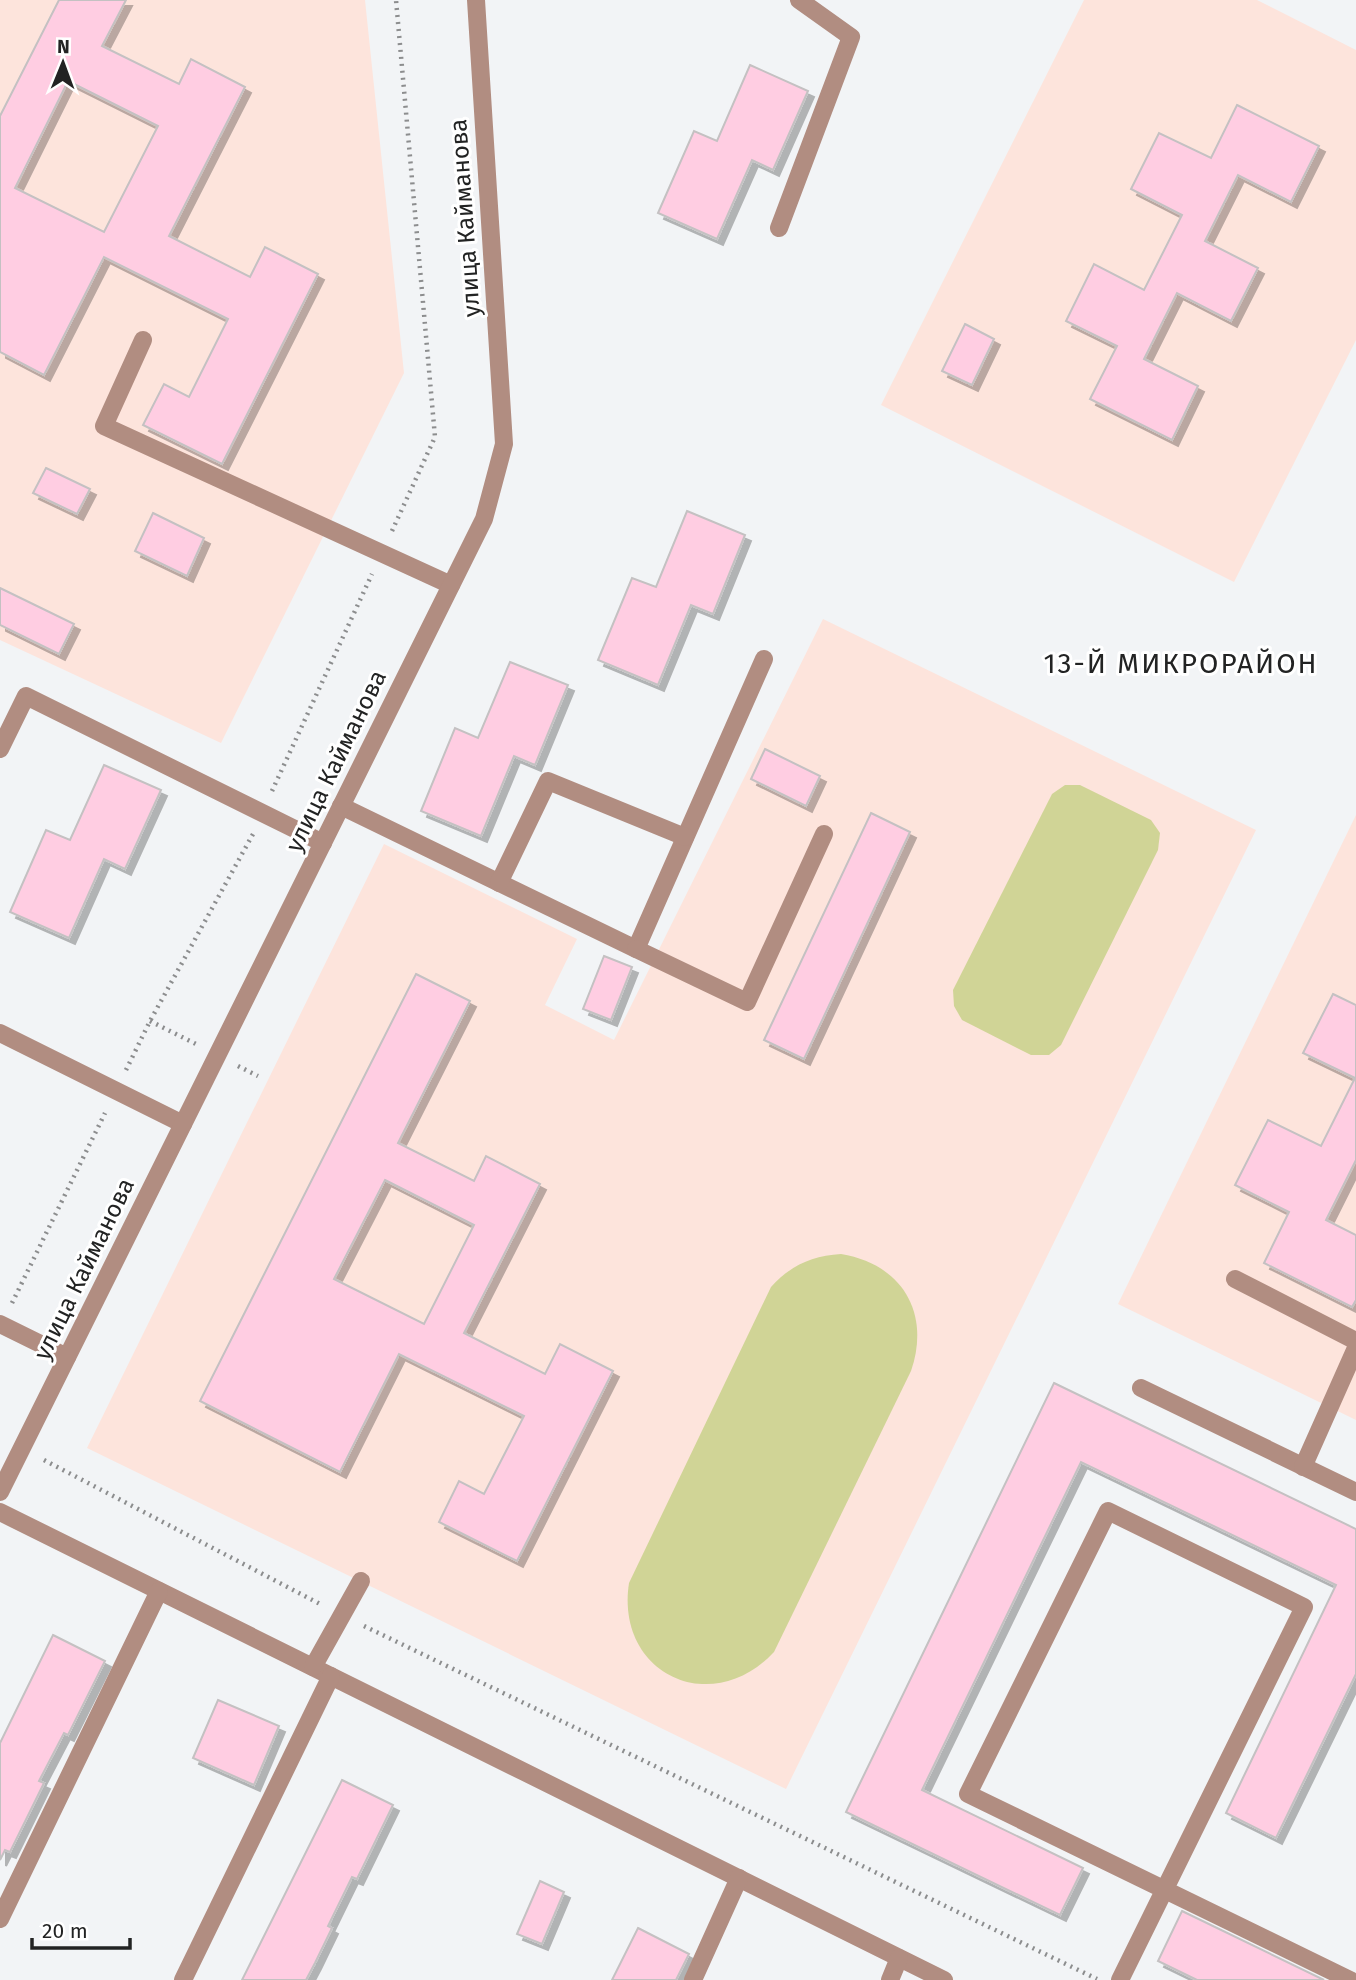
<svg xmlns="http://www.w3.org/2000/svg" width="1356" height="1980" font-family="'Fira Sans',sans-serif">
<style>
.education{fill:#fde4dc}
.green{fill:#d0d496}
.building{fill:#ffcde2;stroke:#c4c1c2;stroke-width:2;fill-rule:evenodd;filter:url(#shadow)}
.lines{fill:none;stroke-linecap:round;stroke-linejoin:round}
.path{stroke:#8c8d8e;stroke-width:4.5;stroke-dasharray:2 5;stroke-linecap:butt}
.lane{stroke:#b18d81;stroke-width:18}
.street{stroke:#b18d81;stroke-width:18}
.labels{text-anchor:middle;stroke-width:6;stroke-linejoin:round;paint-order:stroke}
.street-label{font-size:24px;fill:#222323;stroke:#fff}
.quarter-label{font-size:28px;letter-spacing:2px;fill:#222323;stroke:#fff}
</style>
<defs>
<filter id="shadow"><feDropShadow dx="6" dy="6" stdDeviation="0" flood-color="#0004"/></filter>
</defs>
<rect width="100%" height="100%" fill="#f2f4f6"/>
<g class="education">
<polygon points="0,0 365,0 404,373 221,743 0,640"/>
<polygon points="1084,0 1257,0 1356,50 1356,340 1234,582 881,405"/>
<polygon points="823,619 1256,830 786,1789 87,1448 384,844 577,939 545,1005 614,1040"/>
<polygon points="1356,815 1356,1420 1118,1304"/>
</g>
<g class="green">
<polygon points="1065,785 1080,785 1151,820 1160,833 1158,850 1061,1045 1049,1055 1031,1055 962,1020 954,1006 953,990 1052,794"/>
<path d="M841 1254C902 1264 931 1313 911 1371L774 1652C712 1719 615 1674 629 1583L771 1287C791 1265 812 1256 841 1254Z"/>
</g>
<g class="building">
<path d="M59 0H126L102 46 179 84 191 59 245 87 169 236 250 277 265 247 318 274 222 464 143 425 164 384 189 397 228 319 104 257 44 375 0 352V116ZM68 81 158 126 104 232 15 188Z"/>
<polygon points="750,65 808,91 773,170 752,160 717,239 658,213 694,131 717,141"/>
<polygon points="1237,105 1319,146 1291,202 1238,175 1205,241 1258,268 1231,321 1177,293 1144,359 1198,386 1172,440 1090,399 1117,346 1066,321 1094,264 1144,290 1182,215 1131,189 1159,133 1211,158"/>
<polygon points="965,324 994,339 972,385 942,371"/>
<polygon points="46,468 90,489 77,514 33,493"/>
<polygon points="687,511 745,535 713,614 691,605 658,685 598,660 632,578 656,587"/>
<polygon points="153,513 204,538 187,576 135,551"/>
<polygon points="0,588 74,624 59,654 0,625"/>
<polygon points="510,662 568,685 535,765 514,756 481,836 421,811 455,728 478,738"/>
<polygon points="765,749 820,776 806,806 751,779"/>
<polygon points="104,765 161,790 125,869 104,859 69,938 10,912 46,830 70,840"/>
<polygon points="871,813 910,832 804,1059 764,1040"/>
<polygon points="604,956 632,967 611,1020 583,1009"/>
<path d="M416 974 470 1001 398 1143 474 1181 486 1156 540 1184 464 1333 545 1374 560 1344 613 1371 517 1561 439 1522 459 1481 484 1494 524 1416 399 1354 340 1472 200 1401ZM385 1180 474 1225 424 1324 334 1279Z"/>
<polygon points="1333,994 1356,1005 1356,1160 1326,1220 1356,1235 1356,1300 1352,1307 1264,1263 1289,1212 1235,1185 1268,1120 1321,1146 1355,1078 1303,1053"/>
<polygon points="1054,1383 1356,1529 1356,1674 1276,1838 1226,1813 1336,1585 1081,1462 922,1790 1083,1868 1060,1915 846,1812"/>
<polygon points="53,1635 105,1661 68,1735 64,1733 39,1781 44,1783 10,1852 5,1850 0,1860 0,1743"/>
<polygon points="218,1700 279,1726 254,1785 193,1758"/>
<polygon points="342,1780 393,1805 357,1879 352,1877 328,1926 332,1928 315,1963 306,1980 242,1980"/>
<polygon points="540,1881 564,1892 542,1944 517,1934"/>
<polygon points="1182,1911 1324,1980 1197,1980 1158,1961"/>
<polygon points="638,1928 689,1954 676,1980 612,1980"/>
</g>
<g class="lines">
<g class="path">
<polyline points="392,531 435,437 396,0"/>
<polyline points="272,791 372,574"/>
<polyline points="150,1021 196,1044"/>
<polyline points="238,1066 258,1076"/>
<polyline points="126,1070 150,1021 253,834"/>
<polyline points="12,1303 105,1113"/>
<polyline points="44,1460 322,1605"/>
<polyline points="364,1626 1097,1979"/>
</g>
<g class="lane">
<polyline points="779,228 851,37 799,0"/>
<polyline points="143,340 104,426 451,585"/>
<polyline points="0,749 26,696 323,843"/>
<polyline points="341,806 636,949 764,659"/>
<polyline points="499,883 548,781 685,837"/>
<polyline points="636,949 747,1002 824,834"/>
<polyline points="0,1033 183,1124"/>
<polyline points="1235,1279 1356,1341"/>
<polyline points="0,1324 67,1357"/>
<polyline points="1141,1388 1356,1492"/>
<polyline points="1303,1467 1356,1348"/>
<polyline points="0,1512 944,1980"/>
<polyline points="313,1667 361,1581"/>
<polyline points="0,1919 159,1591"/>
<polyline points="183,1980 331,1676"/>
<polyline points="693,1980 739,1878"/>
<polyline points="890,1980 899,1958"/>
<polyline points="1120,1980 1304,1607 1108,1511 968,1794 1350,1980"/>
</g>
<polyline class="street" points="0,1492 484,519 504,444 476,0"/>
</g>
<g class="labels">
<g class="street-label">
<text transform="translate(465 218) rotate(-94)" y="8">улица Кайманова</text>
<text transform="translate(336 761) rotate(-64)" y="8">улица Кайманова</text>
<text transform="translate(84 1269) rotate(-64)" y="8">улица Кайманова</text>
</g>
<g class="quarter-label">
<text x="1181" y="673">13-Й МИКРОРАЙОН</text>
</g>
</g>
<g transform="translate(63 63) rotate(1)" stroke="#ffffff" stroke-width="5" paint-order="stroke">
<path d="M0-5L12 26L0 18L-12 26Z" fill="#222323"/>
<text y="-10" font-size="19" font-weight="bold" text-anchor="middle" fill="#222323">N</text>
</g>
<path d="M32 1938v10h98v-10" fill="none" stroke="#222323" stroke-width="3.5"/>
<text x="42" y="1938" font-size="21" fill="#222323" stroke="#ffffff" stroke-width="5" paint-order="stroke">20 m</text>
</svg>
